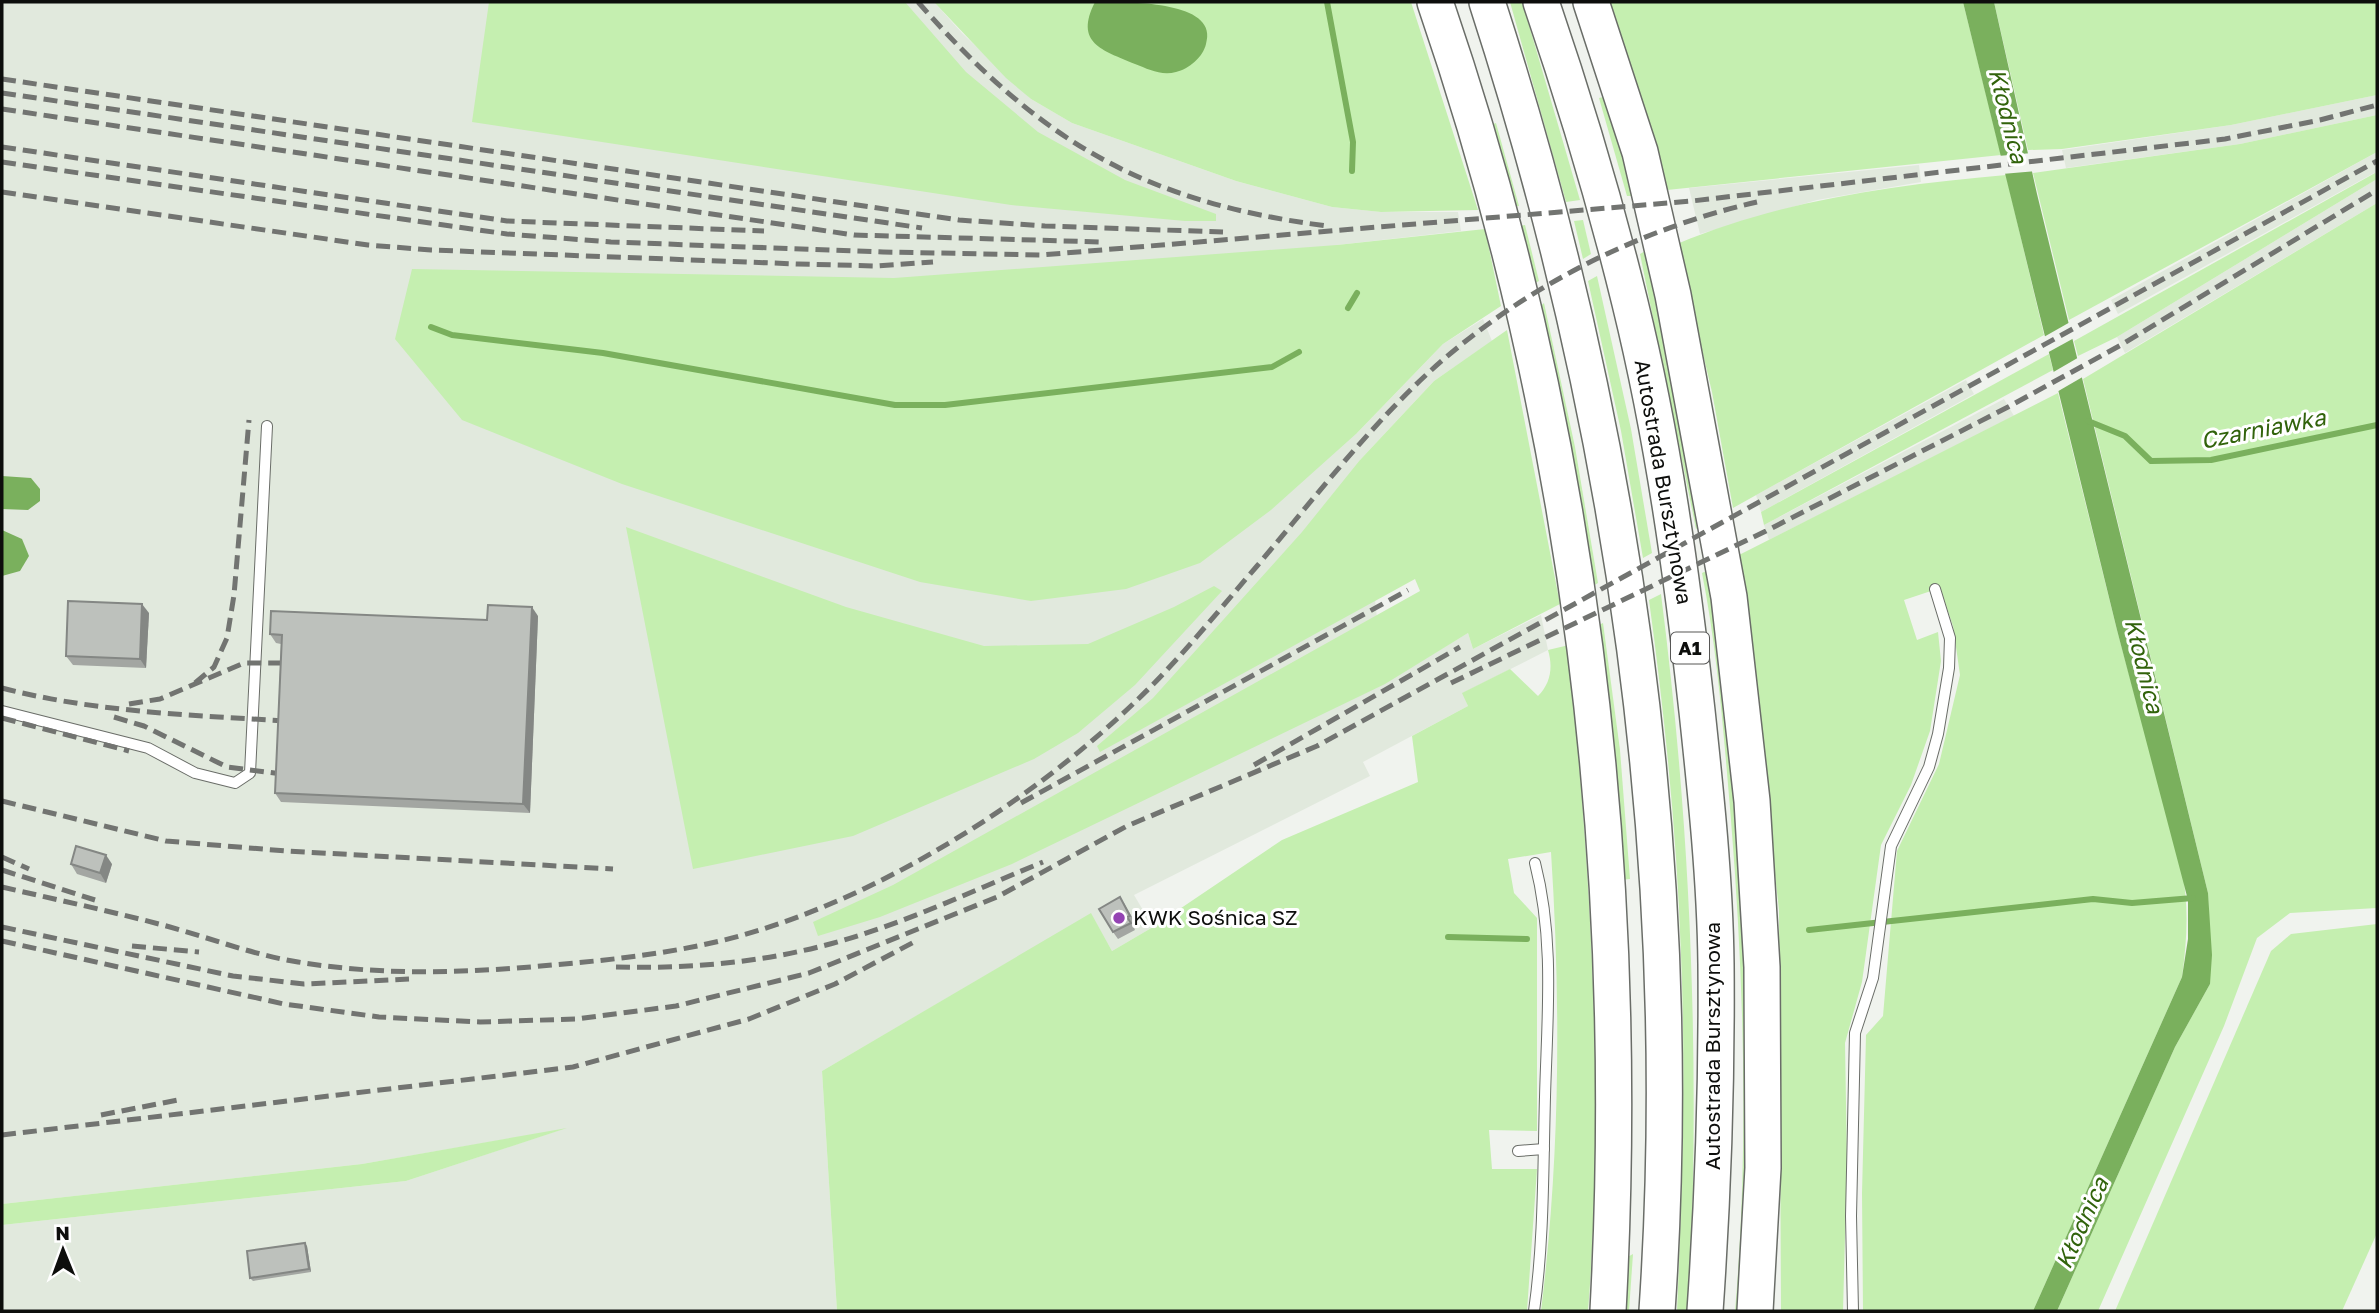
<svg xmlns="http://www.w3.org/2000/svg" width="2379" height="1313" font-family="'Golos Text',sans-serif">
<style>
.built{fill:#e1e9dd}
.green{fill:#c5efb0}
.water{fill:#7ab05d}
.pier{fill:#f0f3ee}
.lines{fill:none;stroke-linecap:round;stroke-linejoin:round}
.stream{stroke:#7ab05d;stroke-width:6}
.lane-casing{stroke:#6a6d68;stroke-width:12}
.highway-casing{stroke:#6a6d68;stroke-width:38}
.lane{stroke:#fff;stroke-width:10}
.highway{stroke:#fff;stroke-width:35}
.rail{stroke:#727471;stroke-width:5;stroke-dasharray:14 7;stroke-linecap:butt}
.wall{fill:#a3a6a2}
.shaded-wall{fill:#848784}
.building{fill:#bdc1bc;stroke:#848784;stroke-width:2}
.poi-dot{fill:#9443b3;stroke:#fff;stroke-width:2.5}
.labels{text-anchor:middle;stroke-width:6;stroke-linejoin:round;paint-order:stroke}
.shield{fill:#fff;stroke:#565655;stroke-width:2}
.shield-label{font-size:19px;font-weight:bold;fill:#0d0e0c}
.street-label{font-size:21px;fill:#0d0e0c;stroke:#fff}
.poi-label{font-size:21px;fill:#0d0e0c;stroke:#fff;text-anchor:start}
.water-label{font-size:23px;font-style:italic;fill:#31630b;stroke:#fff}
</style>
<rect width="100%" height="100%" fill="#f0f3ee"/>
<g class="built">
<polygon points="2,2 934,2 962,33 1031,99 1072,123 1236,181 1332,207 1381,212 1458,212 1461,231 1337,245 1357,433 1443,344 1483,319 1492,341 1434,381 1360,460 1384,683 1468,633 1473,649 1541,615 1548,650 1463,693 1468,706 1363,762 1370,776 1134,895 1153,927 1112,951 1091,914 822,1071 837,1311 2,1311 2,1225 406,1181 560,1130 362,1164 2,1204"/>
<polygon points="2377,95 2377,115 2240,144 2066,168 2062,150 2231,125"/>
<polygon points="2377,152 2377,178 2374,173 2118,314 2111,300"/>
<polygon points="1919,165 1921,182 1817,200 1700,234 1689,188"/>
<polygon points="2377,179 2377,203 2125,353 2117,337"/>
<polygon points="1966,380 1974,394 1761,512 1756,495"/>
<polygon points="2004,399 2014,416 1769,540 1764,525"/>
</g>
<g class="green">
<polygon points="489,2 905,2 966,72 1038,132 1125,180 1216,214 1216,221 1185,221 1011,205 472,122"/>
<polygon points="934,2 1411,2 1478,210 1381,212 1332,207 1236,181 1072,123 1031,99 1006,78"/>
<polygon points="1510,2 1521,2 1524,8 1580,200 1566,202"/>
<polygon points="1609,2 1963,2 2001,155 1667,190"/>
<polygon points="1994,2 2377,2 2377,95 2231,125 2062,149 2028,150"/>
<polygon points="1607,96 1635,196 1627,196 1599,98"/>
<polygon points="2377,115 2377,152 2069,320 2033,173 2240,144"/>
<polygon points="1496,123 1519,206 1510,207 1490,125"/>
<polygon points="2375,173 2377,179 2117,337 2078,356 2074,341"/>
<path d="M2006 175 2044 335 1733 508 1712 392 1677 244C1782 200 1894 185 2006 175Z"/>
<polygon points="2377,203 2377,908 2290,913 2257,938 2224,1026 2098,1311 2057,1311 2175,1047 2210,984 2208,893 2083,379"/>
<polygon points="1583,220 1591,254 1583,259 1574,221"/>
<polygon points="1525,225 1539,281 1533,284 1520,226"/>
<polygon points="1485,229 1501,306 1443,344 1357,433 1271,510 1200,563 1126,589 1031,601 920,582 622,484 462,420 395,339 412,269 894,278 1337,245"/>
<polygon points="1647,250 1705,524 1696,529 1640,254"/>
<polygon points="1597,276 1631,429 1652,553 1643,558 1621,431 1588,281"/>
<polygon points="1544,303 1575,447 1598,583 1591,587 1537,309"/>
<polygon points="1507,330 1560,604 1473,649 1468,633 1385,684 1012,864 880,917 818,936 813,922 893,885 1420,591 1415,579 1100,752 1097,746 1153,698 1302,532 1360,460 1434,381"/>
<polygon points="2049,354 2053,370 1764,525 1761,512"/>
<path d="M2058 393 2117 630 2182 870C2189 907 2187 940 2182 977L2033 1311H1863L1862 1193 1866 1035 1883 1016 1897 851 1939 764 1960 675 1953 626 1940 588 1904 600 1917 640 1938 632 1941 661 1930 731 1911 785 1881 845 1862 982 1845 1043 1847 1163 1843 1311H1781L1779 910 1739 555Z"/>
<polygon points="626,527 846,607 984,646 1088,644 1174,607 1214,586 1222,591 1135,685 1078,733 1034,759 853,836 693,869"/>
<path d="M1712 568 1735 765 1749 990 1743 1311H1735C1749 1148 1744 983 1731 820 1724 738 1718 654 1702 573Z"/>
<path d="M1661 594C1692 837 1700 1066 1689 1311H1677C1682 1193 1686 1073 1681 955 1677 836 1665 717 1649 600Z"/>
<polygon points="1603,623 1620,750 1630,879 1621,880 1595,627"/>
<path d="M1569 645C1589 866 1606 1089 1588 1311H1541C1560 1158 1561 1005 1551 852L1508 859 1514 893 1537 918V1131L1489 1130 1492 1169H1537L1527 1311H837L822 1071 1091 913 1112 951 1153 927 1282 840 1418 782 1412 736 1468 706 1462 693 1510 669 1538 696C1551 683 1553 667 1548 650Z"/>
<polygon points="2377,924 2377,1233 2342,1311 2115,1311 2271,951 2291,934"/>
<polygon points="567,1128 406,1181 2,1225 2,1204 362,1164"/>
<polygon points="1633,1254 1629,1311 1620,1311 1624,1259"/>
</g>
<g class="water">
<path d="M1095 2C1127 2 1220 0 1206 44 1203 57 1189 69 1176 72 1161 76 1148 69 1135 64 1102 50 1074 43 1095 2Z"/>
<polygon points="1963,2 1994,2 2037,194 2208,893 2212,955 2210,984 2175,1047 2057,1311 2033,1311 2182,977 2188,939 2188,900 2117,630"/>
<polygon points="2,476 31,478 40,489 40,501 28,510 2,509"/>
<polygon points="2,530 22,539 29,556 20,571 2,576"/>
</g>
<g class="pier">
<polygon points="2032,153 2036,171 2002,174 1998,156"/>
<polygon points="2072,321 2076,337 2045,354 2042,338"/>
<polygon points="2081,356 2086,375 2055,393 2050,374"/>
</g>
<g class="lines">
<g class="stream">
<polyline points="1327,2 1353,142 1352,171"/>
<polyline points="1348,308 1357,293"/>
<polyline points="431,327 452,335 603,353 895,405 945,405 1272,367 1299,352"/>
<polyline points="2088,421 2125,436 2151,461 2211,460 2377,425"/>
<polyline points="1809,930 2093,899 2132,903 2193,898"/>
<polyline points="1448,937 1527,939"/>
</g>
<defs>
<g id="lane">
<polyline points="2,711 148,748 195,773 235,783 250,773 267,426"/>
<polyline points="1518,1151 1544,1149"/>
<path d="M1534 1311C1544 1242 1543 1168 1545 1097 1547 1018 1555 941 1535 863"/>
<polyline points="1853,1311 1851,1216 1855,1033 1873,978 1891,846 1929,767 1938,734 1949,668 1950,638 1935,589"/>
</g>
<g id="highway">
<path d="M1435 2C1580 423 1632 867 1608 1311"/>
<path d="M1487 2C1624 423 1687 868 1657 1311"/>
<path d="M1541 2C1575 101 1605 201 1630 303 1663 437 1682 575 1697 711 1706 795 1715 880 1716 964 1717 1080 1713 1196 1705 1311"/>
<polyline points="1591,2 1640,152 1673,295 1729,597 1752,801 1762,967 1763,1168 1755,1311"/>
</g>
</defs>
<use href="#lane" class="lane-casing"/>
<use href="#highway" class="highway-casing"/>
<use href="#lane" class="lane"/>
<use href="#highway" class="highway"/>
<g class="rail">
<path d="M918 2C1040 141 1142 202 1327 226"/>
<polyline points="2,79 959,220 1045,226 1223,232"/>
<polyline points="2,93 922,228"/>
<polyline points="2,109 854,235 1103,242"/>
<polyline points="2,147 507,221 764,231"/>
<polyline points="2,162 507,234 611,242 883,252 1041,255 1692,201 2225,139 2320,120 2377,105"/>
<polyline points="2,192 368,245 431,250 798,264 877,266 933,262"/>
<polyline points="195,683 214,667 227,638 234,595 249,420"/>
<polyline points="1451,683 1766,531 2008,407 2121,345 2377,190"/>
<path d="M2 688C94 712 190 715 285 721"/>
<polyline points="129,704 160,699 244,663 287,663"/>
<polyline points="114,717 144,726 227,767 282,774"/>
<polyline points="2,718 129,751"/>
<polyline points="1254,765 1460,647"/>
<polyline points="2,801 166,841 286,851 613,869"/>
<polyline points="1021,803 1408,590"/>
<polyline points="2,857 29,869"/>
<polyline points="2,870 95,900"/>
<path d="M2 887C58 900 115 912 170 927 213 939 254 955 298 962 382 976 468 973 552 965 610 960 667 954 724 940 879 902 1054 789 1163 674 1196 639 1226 602 1257 566 1312 501 1364 433 1426 375 1518 290 1635 230 1757 202"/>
<polyline points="2,927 233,976 304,984 409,979"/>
<polyline points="2,941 284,1004 379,1017 480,1022 576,1019 676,1006 809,973 997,897 1127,826 1317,746 2377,161"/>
<polyline points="132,946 199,952"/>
<path d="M616 967C692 969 770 962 844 940 912 920 977 889 1043 862"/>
<polyline points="101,1115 183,1099"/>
<polyline points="2,1135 573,1067 749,1019 835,984 914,942"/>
</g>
</g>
<g class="wall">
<polygon points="149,613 146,668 73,665 66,656"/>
<polygon points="538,616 530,813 281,802 275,793 281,644 276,643 270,634"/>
<polygon points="71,864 112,864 106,883 77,874"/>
<polygon points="1124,903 1135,922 1132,923 1135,930 1118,939 1113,932"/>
<polygon points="307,1246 311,1272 253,1281 250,1278"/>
</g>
<g class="shaded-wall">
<polygon points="142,604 149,613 146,668 140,659"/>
<polygon points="532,607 538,616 530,813 523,804"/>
<polygon points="106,855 112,864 106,883 100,873"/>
<polygon points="305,1243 307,1246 311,1272 309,1269"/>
</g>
<g class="building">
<polygon points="68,601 142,604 140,659 66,656"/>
<polygon points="488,605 532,607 523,804 275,793 282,635 270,634 271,611 487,620"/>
<polygon points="76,846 106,855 100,873 71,864"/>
<polygon points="1120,897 1130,916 1127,917 1131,923 1113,932 1099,909"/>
<polygon points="305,1243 309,1269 250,1278 247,1251"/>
</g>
<circle class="poi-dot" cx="1119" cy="918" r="7"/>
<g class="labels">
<rect class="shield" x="1671" y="632.5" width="38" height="31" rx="5"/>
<g class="shield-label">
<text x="1690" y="655">A1</text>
</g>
<g class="street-label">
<text transform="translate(1663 482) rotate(80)" y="7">Autostrada Bursztynowa</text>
<text transform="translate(1713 1046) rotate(-90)" y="7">Autostrada Bursztynowa</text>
</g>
<g class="poi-label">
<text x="1133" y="925">KWK Sośnica SZ</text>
</g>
<g class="water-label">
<text transform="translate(2008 116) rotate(76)" y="8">Kłodnica</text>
<text transform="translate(2263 429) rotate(-11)" y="8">Czarniawka</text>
<text transform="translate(2144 666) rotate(76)" y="8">Kłodnica</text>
<text transform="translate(2082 1223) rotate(-66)" y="8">Kłodnica</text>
</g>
</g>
<rect width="2379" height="1313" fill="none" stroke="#0d0e0c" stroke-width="7"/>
<g transform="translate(63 1250) rotate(359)" stroke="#ffffff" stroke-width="5" paint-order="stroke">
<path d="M0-5L12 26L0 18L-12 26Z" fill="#0d0e0c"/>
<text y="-10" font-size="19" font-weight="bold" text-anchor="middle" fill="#0d0e0c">N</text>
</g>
</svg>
